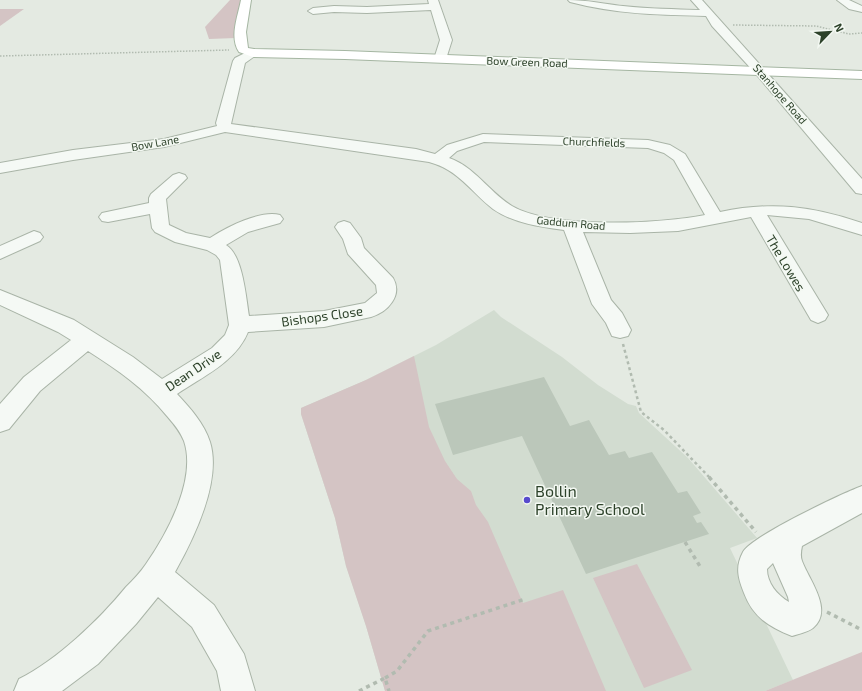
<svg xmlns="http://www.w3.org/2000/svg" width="862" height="691" font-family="'Exo 2',sans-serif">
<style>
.built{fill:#d2dcd0}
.green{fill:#d4c4c4}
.building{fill:#bbc7ba}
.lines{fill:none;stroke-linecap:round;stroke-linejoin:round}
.minor-casing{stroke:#a9b4a7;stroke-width:2}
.major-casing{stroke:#a5b6a2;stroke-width:2}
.path-far2{stroke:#b1bbb0;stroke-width:1.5;stroke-dasharray:1.5 1.5;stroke-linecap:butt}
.path-far1{stroke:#b1bbb0;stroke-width:2.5;stroke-dasharray:3 3;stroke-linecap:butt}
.path{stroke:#b1bbb0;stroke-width:3.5;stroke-dasharray:4 4;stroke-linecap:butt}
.minor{fill:#f5f9f5;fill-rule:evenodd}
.major{fill:#fff;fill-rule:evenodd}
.poi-dot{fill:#574acd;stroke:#f3f8f2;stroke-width:1.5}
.labels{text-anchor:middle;stroke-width:3;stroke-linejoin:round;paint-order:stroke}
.far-street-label{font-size:11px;fill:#2d422a;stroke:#f3f8f2}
.street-label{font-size:13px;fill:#2d422a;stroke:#f3f8f2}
.near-poi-label{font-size:16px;fill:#2d422a;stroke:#f3f8f2;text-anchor:start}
</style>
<rect width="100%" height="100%" fill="#e4eae2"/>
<polygon class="built" points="494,310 501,317 562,357 598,385 628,404 636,406 639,413 688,458 757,538 730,548 793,680 765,691 385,691 366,626 346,566 335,518 301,414 301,408 366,380 436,345"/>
<g class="green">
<polygon points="230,0 245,0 236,38 209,39 205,27"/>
<polygon points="0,9 24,9 0,26"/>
<polygon points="414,356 429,427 445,461 457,479 471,491 476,505 488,522 523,603 563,590 606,691 385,691 366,626 346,566 335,518 301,414 301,408 366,380"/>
<polygon points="637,564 692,670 644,688 593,578"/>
<polygon points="862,652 862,691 765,691"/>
</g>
<polygon class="building" points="544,377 570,426 589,420 609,455 625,451 629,458 652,452 678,493 687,491 701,513 693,516 697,523 701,522 709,534 586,574 522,436 453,455 435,404"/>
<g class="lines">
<defs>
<g id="minor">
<polygon points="428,0 438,0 452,40 446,59 444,62 436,62 434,59 440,40 431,10 367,13 334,12 313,14 308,11 313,8 334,6 367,7 429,4"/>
<path d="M568 0C587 0 604 4 623 6 649 9 674 9 700 10L691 0H702L862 179V194L856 193 756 74 712 26 706 16C659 15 615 14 570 2Z"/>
<polygon points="837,0 849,0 862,6 862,12 849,9"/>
<path d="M253 49 257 51 259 53 245 63 231 124 416 149 435 154 447 145 483 134 648 140 670 145 685 154 720 212C772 201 812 206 862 223V235L809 219 767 215 828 315 825 320 818 323 811 320 751 217 678 231 630 233 583 232 611 300 622 313 631 330 628 336 620 338 612 336 606 323 592 304 564 230C540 227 513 223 493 209 470 191 459 170 429 162L225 132 164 147 73 160 0 173V163L73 150 164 139 217 126 216 123 233 61 235 58ZM484 142 648 148 664 153 674 160 705 215C660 224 551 229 512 206 489 192 475 167 449 158L457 151Z"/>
<path d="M179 173 185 175 187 178 166 199 169 225 186 233 210 238C227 227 260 210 280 215L283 219 280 223 248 232 226 245C243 255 246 298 249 316L324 311 365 303 377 293 376 285 348 254 343 239 335 227 338 223 344 221 350 223 361 238 364 248 393 278C403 295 388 312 371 317L324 327 248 332C236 362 202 377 177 394 190 408 204 423 210 442 222 481 194 538 175 572L214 605 244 654 255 691H221L217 671 192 627 158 597 136 624 98 664 62 691H14L19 679C57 660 99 620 126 587 133 580 140 573 146 564 167 534 197 479 184 441 180 431 174 424 167 416 145 389 118 370 88 351L40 391 9 429 0 432V404L24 377 71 340 58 332 0 305V290L74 320 133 357 162 379 212 348 225 335 229 325 220 260 216 255 207 250 175 242 155 232 152 228 150 214 108 222 102 221 99 217 102 213 149 203V198L151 194 173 175Z"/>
<polygon points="34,231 40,233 43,237 40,241 0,259 0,246"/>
<path d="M862 486V513L802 546C801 551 800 556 802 561 809 580 834 610 813 628 808 632 798 634 792 636 769 627 753 617 744 593 738 578 735 567 743 552 752 536 841 494 862 486ZM773 563 788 597 789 602C777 595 767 583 767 569Z"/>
</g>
<path id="major" d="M241 0H251L246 32 248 48 254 49 345 51 862 71V79L345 59 253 57 239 52C229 37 238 16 241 0Z"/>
</defs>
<use href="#minor" class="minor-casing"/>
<use href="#major" class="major-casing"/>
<g class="path-far2">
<polyline points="733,25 816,26 849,34 862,33"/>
<polyline points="0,56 229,50"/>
</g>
<polyline class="path-far1" points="623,344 641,412 664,430 710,478"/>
<g class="path">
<polyline points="709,477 756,532"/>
<polyline points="685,542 701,568"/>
<polyline points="827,612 862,630"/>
<polyline points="385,678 397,671 428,631 525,599"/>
<polyline points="359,691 385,678 389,691"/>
</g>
<use href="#minor" class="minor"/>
<use href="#major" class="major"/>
</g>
<circle class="poi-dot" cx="527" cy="500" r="4"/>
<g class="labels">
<g class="far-street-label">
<text transform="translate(527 62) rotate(2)" y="4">Bow Green Road</text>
<text transform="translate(780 94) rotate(49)" y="4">Stanhope Road</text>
<text transform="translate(594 142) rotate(2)" y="4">Churchfields</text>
<text transform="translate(155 143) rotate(-10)" y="4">Bow Lane</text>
<text transform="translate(571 223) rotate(5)" y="4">Gaddum Road</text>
</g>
<g class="street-label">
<text transform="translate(786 263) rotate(59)" y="5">The Lowes</text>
<text transform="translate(322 316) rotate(-8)" y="5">Bishops Close</text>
<text transform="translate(193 370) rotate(-34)" y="5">Dean Drive</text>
</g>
<g class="near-poi-label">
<text x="535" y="497">Bollin<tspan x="535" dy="18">Primary School</tspan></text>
</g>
</g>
<g transform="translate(830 32) rotate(65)" stroke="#f3f8f2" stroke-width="3" paint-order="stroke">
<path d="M0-3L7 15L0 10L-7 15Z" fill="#2d422a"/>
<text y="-6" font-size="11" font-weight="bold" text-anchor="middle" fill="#2d422a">N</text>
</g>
</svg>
